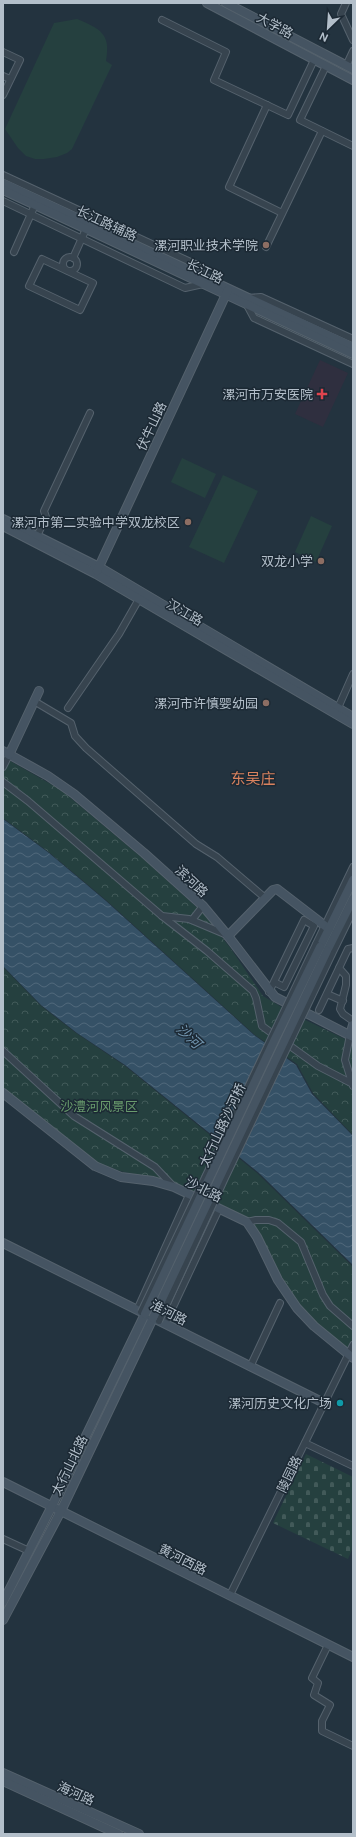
<svg xmlns="http://www.w3.org/2000/svg" width="356" height="1837" font-family="'DM Sans','Noto Sans SC',sans-serif">
<style>
.medical{fill:#2f2f3f}
.grass{fill:#25403f}
.cemetery{fill:url(#cemetery-stones)}
.park{fill:url(#park-crowns)}
.water{fill:url(#water-waves)}
.lines{fill:none;stroke-linecap:round;stroke-linejoin:round}
.street-casing{stroke:#55626d;stroke-width:8}
.secondary-casing{stroke:#55626d;stroke-width:10}
.street{stroke:#37444f;stroke-width:6}
.secondary{stroke:#455462;stroke-width:8}
.street-bridge-casing{stroke:#55626d;stroke-width:8;stroke-linecap:butt}
.secondary-bridge-casing{stroke:#55626d;stroke-width:10;stroke-linecap:butt}
.street-bridge{stroke:#37444f;stroke-width:6}
.secondary-bridge{stroke:#455462;stroke-width:8}
.education-dot{fill:#8d6e63;stroke:#1c2934;stroke-width:1.5}
.health-dot{fill:#e0444e;stroke:#1c2934;stroke-width:1.5}
.culture-dot{fill:#0f9aa8;stroke:#1c2934;stroke-width:1.5}
.labels{text-anchor:middle;stroke-width:3;stroke-linejoin:round;paint-order:stroke}
.street-label{font-size:13px;fill:#b3bfca;stroke:#1c2934}
.poi-label{font-size:13px;fill:#b3bfca;stroke:#1c2934;text-anchor:end}
.park-label{font-size:13px;fill:#699c6d;stroke:#1c2934}
.water-label{font-size:14px;font-style:italic;fill:#7194ae;stroke:#1c2934}
.quarter-label{font-size:15px;fill:#d9825e;stroke:#1c2934}
</style>
<defs>
<pattern id="cemetery-stones" width="16" height="16" patternUnits="userSpaceOnUse"><rect width="16" height="16" fill="#25403f"/><path d="M2 7V4a2 2 0 0 1 4 0v3zM10 15v-3a2 2 0 0 1 4 0v3z" fill="#425a59"/></pattern>
<pattern id="park-crowns" width="20" height="18" patternUnits="userSpaceOnUse"><rect width="20" height="18" fill="#25403f"/><path d="M2 6a3 3 0 1 1 6 0M12 15a3 3 0 1 1 6 0" fill="none" stroke="#425a59"/></pattern>
<pattern id="water-waves" width="16" height="10" patternUnits="userSpaceOnUse"><rect width="16" height="10" fill="#355166"/><path d="M0 5q4-4 8 0t8 0" fill="none" stroke="#50687b"/></pattern>
</defs>
<rect width="100%" height="100%" fill="#23333f"/>
<polygon class="medical" points="320,360 348,373 323,427 295,414"/>
<g class="grass">
<path d="M77 19C101 29 111 34 106 61L112 65 72 149 67 153 57 157 44 159H35L26 156 18 148 5 129 54 23Z"/>
<polygon points="182,458 216,474 205,498 171,482"/>
<polygon points="223,475 258,491 224,563 189,547"/>
<polygon points="311,516 332,526 316,562 295,552"/>
</g>
<polygon class="cemetery" points="306,1454 353,1477 353,1547 348,1559 273,1523"/>
<g class="park">
<polygon points="3,757 61,790 141,857 203,913 231,949 263,996 293,1014 353,1043 353,1135 313,1093 297,1064 255,1035 106,900 50,853 3,818"/>
<path d="M3 967 41 1006 76 1033 125 1066 257 1173 353 1267V1354C330 1335 306 1317 290 1292 275 1268 266 1240 247 1218L152 1178 120 1171 96 1162 80 1153 3 1087Z"/>
</g>
<polygon class="water" points="3,819 49,853 106,901 254,1035 296,1065 312,1094 353,1136 353,1265 259,1173 125,1065 77,1033 41,1005 3,966"/>
<g class="lines">
<defs>
<g id="street">
<polyline points="346,3 341,14 353,40"/>
<polyline points="162,20 226,52 214,80 288,115 314,60"/>
<polyline points="3,52 20,60 3,95"/>
<polyline points="326,66 300,120 353,146"/>
<polyline points="346,66 353,51"/>
<polyline points="3,76 10,79"/>
<polyline points="267,105 229,187 282,213"/>
<polyline points="3,175 197,265 204,277"/>
<polyline points="3,201 185,288 203,284"/>
<polyline points="266,247 322,131"/>
<polyline points="14,252 35,205"/>
<circle cx="70" cy="264" r="7"/>
<polyline points="73,258 86,229"/>
<polygon points="42,259 93,283 80,310 29,286"/>
<polyline points="248,298 261,297 353,339"/>
<polyline points="247,305 254,318 353,364"/>
<polyline points="37,536 46,517 44,511 90,413"/>
<polyline points="34,701 71,723 75,736 86,748 196,844 217,857 264,897"/>
<polyline points="68,708 119,634 139,599"/>
<polyline points="338,708 353,674"/>
<polyline points="3,767 9,755"/>
<polyline points="3,782 28,801 162,916 189,919 227,935"/>
<polyline points="162,916 207,951 253,991 256,998 262,1026 277,1037"/>
<polyline points="192,920 203,906"/>
<polyline points="316,944 353,867"/>
<polyline points="353,948 348,949 339,968 346,976 346,985 340,1009 343,1014 353,1021"/>
<polyline points="332,954 353,911"/>
<polyline points="269,992 304,920 314,926 284,987 274,982"/>
<polyline points="327,994 343,1001"/>
<polyline points="319,1010 339,968"/>
<polyline points="350,1035 345,1060 353,1086"/>
<polyline points="286,1043 318,1066 351,1083"/>
<polyline points="3,1051 74,1116 155,1167 174,1187"/>
<polyline points="247,1222 256,1220 269,1220 278,1223 301,1242 323,1295 330,1306 353,1326"/>
<polyline points="137,1310 189,1195"/>
<polyline points="165,1324 219,1209"/>
<polyline points="250,1367 280,1303"/>
<polyline points="305,1443 353,1466"/>
<polyline points="3,1539 29,1551"/>
<polyline points="230,1595 353,1345"/>
<polyline points="328,1645 312,1678 318,1683 314,1695 330,1705 322,1721 322,1731 353,1746"/>
</g>
<g id="secondary">
<polyline points="207,3 353,80"/>
<polyline points="226,3 353,69"/>
<polyline points="3,183 353,347"/>
<polyline points="3,190 353,354"/>
<polyline points="3,519 99,567 353,717"/>
<polyline points="3,526 96,574 353,724"/>
<polyline points="97,571 228,290"/>
<polyline points="3,751 48,776 74,794 144,853 203,906 228,936 275,997 353,1037"/>
<polyline points="9,755 39,691"/>
<polyline points="228,936 273,890 277,889 329,929"/>
<polyline points="320,947 353,880"/>
<polyline points="327,951 353,899"/>
<polyline points="350,1035 353,1025"/>
<polyline points="3,1093 95,1166 121,1177 153,1181 174,1187 247,1222 257,1237 278,1280 297,1308 314,1326 353,1358"/>
<polyline points="3,1243 324,1403"/>
<polyline points="3,1482 353,1657"/>
<polyline points="3,1602 52,1506 145,1314"/>
<polyline points="3,1620 61,1511 153,1318"/>
<polyline points="3,1773 139,1834"/>
<polyline points="3,1781 118,1834"/>
</g>
</defs>
<use href="#street" class="street-casing"/>
<use href="#secondary" class="secondary-casing"/>
<use href="#street" class="street"/>
<use href="#secondary" class="secondary"/>
<defs>
<g id="street-bridge">
<polyline points="141,1312 316,944"/>
<polyline points="159,1321 225,1178 332,954"/>
</g>
<g id="secondary-bridge">
<polyline points="145,1314 275,1039 320,947"/>
<polyline points="153,1318 327,951"/>
</g>
</defs>
<use href="#street-bridge" class="street-bridge-casing"/>
<use href="#secondary-bridge" class="secondary-bridge-casing"/>
<use href="#street-bridge" class="street-bridge"/>
<use href="#secondary-bridge" class="secondary-bridge"/>
</g>
<g class="education-dot">
<circle cx="266" cy="245" r="4"/>
<circle cx="188" cy="522" r="4"/>
<circle cx="321" cy="561" r="4"/>
<circle cx="266" cy="703" r="4"/>
</g>
<path class="health-dot" d="M320 388h4v4h4v4h-4v4h-4v-4h-4v-4h4z"/>
<circle class="culture-dot" cx="340" cy="1403" r="4"/>
<g class="labels">
<g class="street-label">
<text transform="translate(275 25) rotate(28)" y="5">大学路</text>
<text transform="translate(107 223) rotate(25)" y="5">长江路辅路</text>
<text transform="translate(205 271) rotate(25)" y="5">长江路</text>
<text transform="translate(151 426) rotate(-65)" y="5">伏牛山路</text>
<text transform="translate(185 612) rotate(30)" y="5">汉江路</text>
<text transform="translate(192 881) rotate(43)" y="5">滨河路</text>
<text transform="translate(222 1125) rotate(-65)" y="5">太行山路沙河桥</text>
<text transform="translate(204 1189) rotate(27)" y="5">沙北路</text>
<text transform="translate(169 1312) rotate(27)" y="5">淮河路</text>
<text transform="translate(69 1465) rotate(-64)" y="5">太行山北路</text>
<text transform="translate(289 1474) rotate(-64)" y="5">陵园路</text>
<text transform="translate(183 1559) rotate(27)" y="5">黄河西路</text>
<text transform="translate(76 1793) rotate(24)" y="5">海河路</text>
</g>
<g class="poi-label">
<text x="258" y="250">漯河职业技术学院</text>
<text x="313" y="399">漯河市万安医院</text>
<text x="180" y="527">漯河市第二实验中学双龙校区</text>
<text x="313" y="566">双龙小学</text>
<text x="258" y="708">漯河市许慎婴幼园</text>
<text x="332" y="1408">漯河历史文化广场</text>
</g>
<g class="park-label">
<text x="99" y="1111">沙澧河风景区</text>
</g>
<g class="water-label">
<text transform="translate(189 1036) rotate(43)" y="5">沙河</text>
</g>
<g class="quarter-label">
<text x="253" y="784">东吴庄</text>
</g>
</g>
<rect width="356" height="1837" fill="none" stroke="#b3bfca" stroke-width="8"/>
<g transform="translate(328 28) rotate(205)" stroke="#1c2934" stroke-width="3" paint-order="stroke">
<path d="M0-3L7 15L0 10L-7 15Z" fill="#b3bfca"/>
<text y="-6" font-size="11" font-weight="bold" text-anchor="middle" fill="#b3bfca">N</text>
</g>
</svg>
